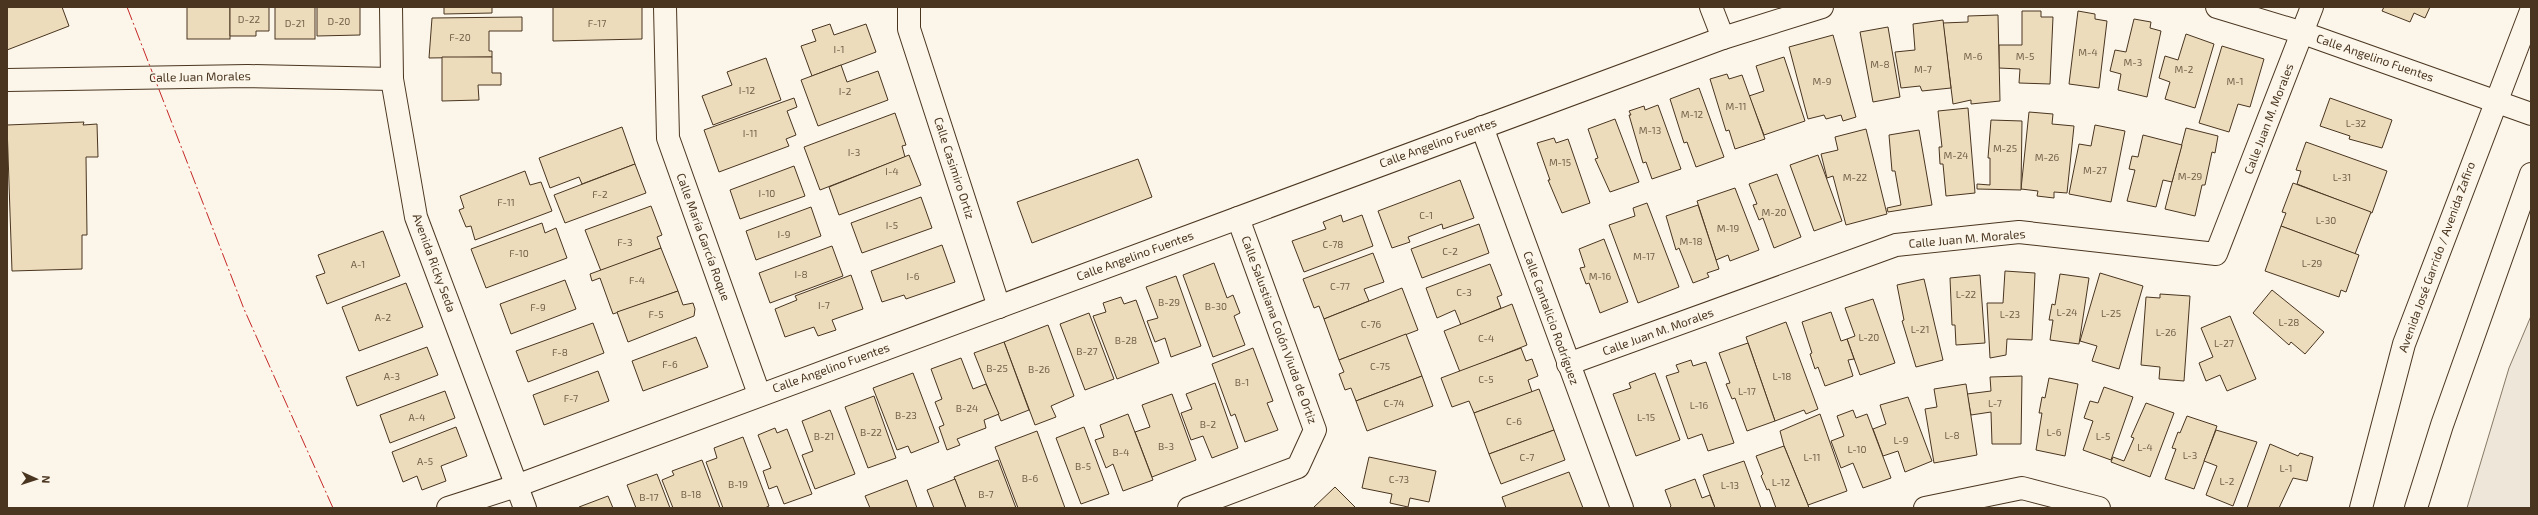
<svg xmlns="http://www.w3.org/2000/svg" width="2538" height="515" font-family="'Exo 2',sans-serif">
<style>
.green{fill:#ede6d9;stroke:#887966}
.building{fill:#ecdcbc;stroke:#4a3520}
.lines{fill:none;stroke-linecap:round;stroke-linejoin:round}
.street-casing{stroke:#4a3520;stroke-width:24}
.primary-casing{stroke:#4a3520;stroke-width:24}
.street{stroke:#fbf6e9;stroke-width:22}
.primary{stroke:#fbf6e9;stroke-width:22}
.power{stroke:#c62828;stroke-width:1;stroke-dasharray:14 3 2 3;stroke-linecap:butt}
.labels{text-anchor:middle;stroke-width:3;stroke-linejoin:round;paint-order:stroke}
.number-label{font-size:10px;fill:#725f47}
.street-label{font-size:12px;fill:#4a3520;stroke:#fbf6e9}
</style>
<rect width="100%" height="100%" fill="#fbf6e9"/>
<polygon class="green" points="2531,316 2531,508 2467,508 2509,368"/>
<g class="building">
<polygon points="7,7 62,7 69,26 7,50"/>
<rect x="187" y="7" width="43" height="32"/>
<polygon points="230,7 269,7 269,31 256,31 256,36 230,36"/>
<rect x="275" y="7" width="40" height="32"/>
<polygon points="317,7 360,7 360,35 317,36"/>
<polygon points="444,7 492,7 492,13 444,14"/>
<polygon points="553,7 642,7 642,39 553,41"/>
<polygon points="2384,7 2430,7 2425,18 2414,13 2410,22 2382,11"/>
<polygon points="2022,11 2041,11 2041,17 2053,17 2050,84 2019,83 2020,69 1999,68 1999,45 2022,45"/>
<polygon points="2078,11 2095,14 2095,19 2107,21 2099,88 2069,84"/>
<polygon points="1998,15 2000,101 1971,104 1971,100 1953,104 1943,23 1968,22 1968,16"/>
<polygon points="522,17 522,31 489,31 489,51 492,51 492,57 429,58 432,18"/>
<polygon points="2134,19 2151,22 2150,28 2161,31 2147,97 2118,90 2121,74 2110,71 2115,50 2126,52"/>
<polygon points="1943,20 1951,88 1922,91 1920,86 1901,88 1895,52 1915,50 1913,24"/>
<polygon points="830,24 834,35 866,24 876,52 812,76 801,46 816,41 812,30"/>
<polygon points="1888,27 1900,97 1873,102 1860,32"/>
<polygon points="2186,34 2214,44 2195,108 2165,99 2170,82 2159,78 2165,56 2178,60"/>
<polygon points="1833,35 1856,117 1843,121 1841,115 1826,119 1824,115 1808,119 1789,47"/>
<polygon points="2222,46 2264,59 2250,107 2238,104 2229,132 2199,123"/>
<polygon points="442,57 492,57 492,73 501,73 501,85 478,85 479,100 442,101"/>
<polygon points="1784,57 1805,121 1764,135 1749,96 1764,91 1756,66"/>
<polygon points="766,58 781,100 713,125 702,96 732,85 727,72"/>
<polygon points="841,65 847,82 878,71 888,100 818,126 801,80"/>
<polygon points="1727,74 1729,79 1742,75 1765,139 1735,149 1729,130 1726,131 1710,79"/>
<polygon points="1699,88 1724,157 1696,167 1687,142 1684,143 1670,99"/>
<polygon points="794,98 797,107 787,111 796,135 786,139 789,146 719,172 704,130"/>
<polygon points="2330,98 2392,120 2382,148 2349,139 2350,136 2320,126"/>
<polygon points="1658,105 1681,169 1652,179 1646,162 1643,163 1629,115 1631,115 1629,111 1644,106 1645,110"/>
<polygon points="1968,108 1975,193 1946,196 1943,164 1940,164 1939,147 1942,147 1938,111"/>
<polygon points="2029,112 2053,114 2052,124 2074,126 2067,193 2054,192 2054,198 2037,196 2038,191 2021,189"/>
<polygon points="895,113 906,145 902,146 905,157 820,190 804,147"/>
<polygon points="1615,119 1639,182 1610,192 1595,159 1598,158 1588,129"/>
<polygon points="1991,120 2022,121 2021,190 1977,189 1977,184 1990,185 1990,158 1988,158"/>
<polygon points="84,122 83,125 97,124 98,157 86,157 87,235 82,235 82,269 12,271 7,125"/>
<polygon points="2095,125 2125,131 2111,202 2069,194 2079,144 2091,146"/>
<polygon points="622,127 635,164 582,184 579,177 550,188 539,158"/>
<polygon points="2186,128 2218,136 2215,153 2212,152 2205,185 2202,185 2195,216 2165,209"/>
<polygon points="1866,129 1887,214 1846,225 1833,176 1827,178 1821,154 1838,150 1835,137"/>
<polygon points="1919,130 1932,205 1888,212 1887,208 1901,205 1895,171 1892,171 1889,135"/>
<polygon points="2143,135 2182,145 2172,182 2163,180 2156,207 2127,201 2135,170 2129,169 2132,156 2138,157"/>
<polygon points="1554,138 1556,143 1568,139 1590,203 1562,213 1548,180 1550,180 1537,143"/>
<polygon points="2306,142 2387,171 2372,213 2297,184 2301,171 2296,170"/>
<polygon points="909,155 921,185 839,215 829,187"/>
<polygon points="1818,155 1842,221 1814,231 1790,165"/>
<polygon points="1138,159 1152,197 1032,243 1017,202"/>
<polygon points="635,164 646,193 565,223 554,195"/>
<polygon points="794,166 805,196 740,219 730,190"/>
<polygon points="525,171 530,185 541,182 552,211 475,240 471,226 466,227 459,210 464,208 460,196"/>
<polygon points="1777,174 1801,237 1774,248 1763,218 1759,220 1753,205 1757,204 1749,184"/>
<polygon points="1460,180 1474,218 1443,229 1442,224 1408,237 1410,242 1392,248 1378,211"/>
<polygon points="2293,183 2371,212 2355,254 2281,226 2286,213 2282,212"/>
<polygon points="1735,188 1759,250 1730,261 1728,255 1716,260 1697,201"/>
<polygon points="921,197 932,228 862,253 851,223"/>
<polygon points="1647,203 1679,287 1638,303 1609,225 1635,216 1633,208"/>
<polygon points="1698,205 1719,269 1707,273 1709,277 1693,283 1679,248 1676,250 1666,216"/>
<polygon points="651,206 662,235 657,237 661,248 601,271 585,230"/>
<polygon points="811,207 821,236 756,260 746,231"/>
<polygon points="1341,215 1343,222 1362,215 1373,246 1304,272 1292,241 1326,229 1323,222"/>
<polygon points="542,223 545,233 556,228 567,258 486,288 471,249"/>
<polygon points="1479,224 1489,253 1422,278 1411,249"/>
<polygon points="2281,226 2359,255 2346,292 2341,290 2339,297 2265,271"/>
<polygon points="383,231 400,276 327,304 316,276 325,273 318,255"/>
<polygon points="1604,239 1628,302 1600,313 1589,283 1586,284 1580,268 1585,267 1579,249"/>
<polygon points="942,245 955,282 906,299 904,295 882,302 871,271"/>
<polygon points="832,246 843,276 770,303 759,273"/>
<polygon points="661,248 678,291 613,314 600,278 592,281 590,274"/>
<polygon points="1373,253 1384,282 1364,289 1369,301 1324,319 1319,306 1314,308 1303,279"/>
<polygon points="1214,263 1227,298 1233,295 1240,313 1234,316 1245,345 1213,357 1183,275"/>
<polygon points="1490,264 1502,295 1497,297 1501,308 1461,325 1455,310 1437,318 1426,288"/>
<polygon points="2005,271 2035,273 2032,340 2007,339 2006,355 1990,358 1987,303 2003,303"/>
<polygon points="2100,273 2143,286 2119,369 2092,361 2097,346 2080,341"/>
<polygon points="2060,274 2089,278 2079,344 2050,340 2053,320 2049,320 2052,304 2055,305"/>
<polygon points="851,275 863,309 832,320 836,330 818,336 814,327 785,337 775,309 797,300 795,296"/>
<polygon points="1980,275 1985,343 1956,345 1955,325 1952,325 1950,278"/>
<polygon points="1176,276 1201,346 1171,357 1165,338 1155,342 1147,321 1158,318 1146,287"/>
<polygon points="1924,279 1943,360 1916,367 1902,321 1904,320 1897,285"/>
<polygon points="565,280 576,309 511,334 500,304"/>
<polygon points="406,283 423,327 359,351 342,307"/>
<polygon points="1402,288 1418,330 1339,360 1324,319"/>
<polygon points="2272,290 2324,332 2305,354 2291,342 2289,345 2253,313"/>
<polygon points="678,291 683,305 693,303 695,309 694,316 628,342 617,312"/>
<polygon points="2160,294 2190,296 2184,381 2159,379 2160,367 2141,365 2146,297 2160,298"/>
<polygon points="1121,297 1124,304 1136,300 1159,363 1117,379 1093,316 1106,312 1103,303"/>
<polygon points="1873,299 1895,363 1860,375 1847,339 1855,336 1845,308"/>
<polygon points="1512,304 1527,345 1460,372 1444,331"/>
<polygon points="1831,312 1841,341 1847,339 1854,359 1848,360 1853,376 1825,386 1818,367 1815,369 1810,354 1812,353 1802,322"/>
<polygon points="1089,313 1114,379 1085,390 1060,324"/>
<polygon points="2230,316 2256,379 2227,391 2220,375 2206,381 2199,363 2213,357 2201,328"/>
<polygon points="1786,322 1818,409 1806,414 1804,410 1775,421 1746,337"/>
<polygon points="593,323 604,353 528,382 516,351"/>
<polygon points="1048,325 1074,396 1051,406 1056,417 1035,425 1004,342"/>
<polygon points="1406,334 1422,376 1356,401 1351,388 1345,390 1339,374 1344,372 1339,360"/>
<polygon points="696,337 708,367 643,391 632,361"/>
<polygon points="1004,342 1029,410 1001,421 974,353"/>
<polygon points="1748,343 1775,421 1747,431 1735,398 1732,399 1726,384 1730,383 1719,353"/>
<polygon points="427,347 438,375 357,406 346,377"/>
<polygon points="1253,348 1273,401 1267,403 1278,430 1245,442 1235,414 1231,416 1212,364"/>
<polygon points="1521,348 1526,361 1532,359 1538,376 1528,380 1532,392 1474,413 1469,401 1452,407 1441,378"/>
<polygon points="961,358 973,389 986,384 999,414 984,420 986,428 957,439 960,445 947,450 939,427 944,425 935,402 942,399 931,369"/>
<polygon points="1691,360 1693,366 1706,362 1734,443 1708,451 1702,434 1688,439 1666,376 1679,372 1676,365"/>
<polygon points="598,371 609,401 544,425 533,395"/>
<polygon points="913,373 939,442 911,453 908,446 897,450 873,388"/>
<polygon points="1655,373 1680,440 1636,456 1613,394 1631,388 1629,383"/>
<polygon points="1422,376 1433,406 1367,431 1356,401"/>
<polygon points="2022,376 2021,444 1992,444 1991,412 1971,415 1967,394 1991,391 1990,377"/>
<polygon points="2049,378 2078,384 2065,456 2036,450 2042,413 2039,413 2042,397 2045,398"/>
<polygon points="1215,383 1238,448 1212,458 1203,436 1191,440 1181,413 1192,409 1186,394"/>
<polygon points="1966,384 1977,455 1934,463 1925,409 1937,407 1934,389"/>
<polygon points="2104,387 2133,397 2111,460 2083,450 2093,421 2084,418 2090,401 2098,403"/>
<polygon points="1539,389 1554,430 1489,454 1474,413"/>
<polygon points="445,391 455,418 390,443 380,415"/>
<polygon points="1172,394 1196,460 1152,477 1135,432 1150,427 1142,405"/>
<polygon points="874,396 896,458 868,468 845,407"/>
<polygon points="1908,397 1932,461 1905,472 1898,451 1883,456 1873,429 1886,424 1880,405"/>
<polygon points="2146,403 2174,413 2150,477 2111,462 2113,457 2124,461 2134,438 2131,437"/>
<polygon points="830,410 855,474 815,489 802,455 813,451 802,421"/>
<polygon points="1853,410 1856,418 1867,414 1891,478 1863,488 1853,463 1841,468 1831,441 1844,436 1837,416"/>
<polygon points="1128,414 1153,480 1123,491 1113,464 1106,468 1095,440 1104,437 1100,425"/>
<polygon points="1820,414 1847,491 1808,505 1784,446 1780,431"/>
<polygon points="2187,416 2217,426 2194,489 2165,479 2176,449 2172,448 2178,432 2180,433"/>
<polygon points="456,427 467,456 441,466 446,481 422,490 417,476 403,482 392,452"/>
<polygon points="1084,427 1109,494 1081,504 1056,438"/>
<polygon points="775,428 777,433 787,429 812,494 784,504 777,486 769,489 763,471 771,468 758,435"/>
<polygon points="1554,430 1565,460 1501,484 1489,454"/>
<polygon points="2216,430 2257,442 2233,506 2206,495 2217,466 2204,461"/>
<polygon points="1037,431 1065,508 1018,508 995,447"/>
<polygon points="743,437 769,506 765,508 723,508 706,462 717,458 714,448"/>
<polygon points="2270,444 2298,456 2300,453 2313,457 2307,481 2293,478 2279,508 2247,508"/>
<polygon points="1784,446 1808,505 1809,508 1776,508 1769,489 1767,490 1761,476 1763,474 1756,456"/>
<polygon points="1369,457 1436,471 1429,502 1410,498 1408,507 1390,503 1392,494 1362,488"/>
<polygon points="702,460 720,508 673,508 662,480 674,475 672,471"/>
<polygon points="998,460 1016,508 966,508 954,477"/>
<polygon points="1744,461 1761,508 1715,508 1703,475"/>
<polygon points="1569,472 1583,508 1506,508 1502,497"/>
<polygon points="657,474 670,508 636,508 627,485"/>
<polygon points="955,479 966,508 934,508 927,490"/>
<polygon points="1695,479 1702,498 1710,495 1715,508 1669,508 1671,506 1665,490"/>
<polygon points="907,480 917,508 870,508 865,496"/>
<polygon points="1335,487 1356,508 1313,508"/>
<polygon points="608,496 613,508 579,508 579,507"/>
</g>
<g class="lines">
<defs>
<g id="street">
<polyline points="391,7 392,79 416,217 525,508"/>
<polyline points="665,7 668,138 759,394"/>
<polyline points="909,7 909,29 999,307"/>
<polyline points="1711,7 1723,38"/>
<polyline points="2217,7 2303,33 2531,114"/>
<polyline points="7,80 248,76 392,79"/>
<polyline points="1482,127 1622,508"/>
<polyline points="1568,364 1896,245 2019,232 2216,254 2312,7"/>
<polyline points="448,508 516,486 1723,38 1822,7"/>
<polyline points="1189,508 1298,467 1315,430 1238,218"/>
<polyline points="1925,508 2022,488 2099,508"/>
</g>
<g id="primary">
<polyline points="2361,508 2404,344 2531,11"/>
<polyline points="2416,508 2442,425 2531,174"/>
</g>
</defs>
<use href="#street" class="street-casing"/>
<use href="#primary" class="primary-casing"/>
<use href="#street" class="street"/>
<use href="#primary" class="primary"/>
<polyline class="power" points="127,7 244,309 333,508"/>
</g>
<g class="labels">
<g class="number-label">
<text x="249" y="23">D-22</text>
<text x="339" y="25">D-20</text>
<text x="295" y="27">D-21</text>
<text x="597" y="27">F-17</text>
<text x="460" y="41">F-20</text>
<text x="839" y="53">I-1</text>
<text x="2088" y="56">M-4</text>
<text x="1973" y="60">M-6</text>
<text x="2025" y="60">M-5</text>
<text x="2133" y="66">M-3</text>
<text x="1880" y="68">M-8</text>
<text x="1923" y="73">M-7</text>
<text x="2184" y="73">M-2</text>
<text x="1822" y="85">M-9</text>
<text x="2235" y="85">M-1</text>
<text x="747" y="94">I-12</text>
<text x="845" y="95">I-2</text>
<text x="1736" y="110">M-11</text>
<text x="1692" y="118">M-12</text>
<text x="2356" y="127">L-32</text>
<text x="1650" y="134">M-13</text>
<text x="750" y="137">I-11</text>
<text x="2005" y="152">M-25</text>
<text x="854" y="156">I-3</text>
<text x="1956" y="159">M-24</text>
<text x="2047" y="161">M-26</text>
<text x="1560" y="166">M-15</text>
<text x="2095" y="174">M-27</text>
<text x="892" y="175">I-4</text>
<text x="2190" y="180">M-29</text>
<text x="1855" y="181">M-22</text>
<text x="2342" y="181">L-31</text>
<text x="767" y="197">I-10</text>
<text x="600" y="198">F-2</text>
<text x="506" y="206">F-11</text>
<text x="1774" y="216">M-20</text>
<text x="1426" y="219">C-1</text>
<text x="2326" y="224">L-30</text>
<text x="892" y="229">I-5</text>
<text x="1728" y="232">M-19</text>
<text x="784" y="238">I-9</text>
<text x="1691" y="245">M-18</text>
<text x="625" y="246">F-3</text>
<text x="1333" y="248">C-78</text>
<text x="1450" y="255">C-2</text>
<text x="519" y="257">F-10</text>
<text x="1644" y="260">M-17</text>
<text x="2312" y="267">L-29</text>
<text x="358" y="268">A-1</text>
<text x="801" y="278">I-8</text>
<text x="913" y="280">I-6</text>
<text x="1600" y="280">M-16</text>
<text x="637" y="284">F-4</text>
<text x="1340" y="290">C-77</text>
<text x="1464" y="296">C-3</text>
<text x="1966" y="298">L-22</text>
<text x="1169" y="306">B-29</text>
<text x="824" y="309">I-7</text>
<text x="1216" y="310">B-30</text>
<text x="538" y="311">F-9</text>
<text x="2067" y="316">L-24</text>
<text x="2111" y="317">L-25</text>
<text x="656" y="318">F-5</text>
<text x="2010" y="318">L-23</text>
<text x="383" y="321">A-2</text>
<text x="2289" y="326">L-28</text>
<text x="1371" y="328">C-76</text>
<text x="1920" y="333">L-21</text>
<text x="2166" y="336">L-26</text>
<text x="1869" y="341">L-20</text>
<text x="1486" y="342">C-4</text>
<text x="1126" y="344">B-28</text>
<text x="2224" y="347">L-27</text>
<text x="1087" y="355">B-27</text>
<text x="560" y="356">F-8</text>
<text x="670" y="368">F-6</text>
<text x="1380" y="370">C-75</text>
<text x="997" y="372">B-25</text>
<text x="1039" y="373">B-26</text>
<text x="392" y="380">A-3</text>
<text x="1782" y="380">L-18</text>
<text x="1486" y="383">C-5</text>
<text x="1242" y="386">B-1</text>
<text x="1747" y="395">L-17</text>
<text x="571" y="402">F-7</text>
<text x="1394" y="407">C-74</text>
<text x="1995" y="407">L-7</text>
<text x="1699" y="409">L-16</text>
<text x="967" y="412">B-24</text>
<text x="906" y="419">B-23</text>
<text x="417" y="421">A-4</text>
<text x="1646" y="421">L-15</text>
<text x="1514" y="425">C-6</text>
<text x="1208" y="428">B-2</text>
<text x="871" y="436">B-22</text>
<text x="2054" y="436">L-6</text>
<text x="1952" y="439">L-8</text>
<text x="824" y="440">B-21</text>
<text x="2103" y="440">L-5</text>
<text x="1901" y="444">L-9</text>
<text x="1166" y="450">B-3</text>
<text x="2145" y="451">L-4</text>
<text x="1857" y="453">L-10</text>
<text x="1121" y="456">B-4</text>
<text x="2190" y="459">L-3</text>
<text x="1527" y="461">C-7</text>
<text x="1812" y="461">L-11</text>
<text x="425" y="465">A-5</text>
<text x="1083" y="470">B-5</text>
<text x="2286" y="472">L-1</text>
<text x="1030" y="482">B-6</text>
<text x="1399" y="483">C-73</text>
<text x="2227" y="485">L-2</text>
<text x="1781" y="486">L-12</text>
<text x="738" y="488">B-19</text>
<text x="1730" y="489">L-13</text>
<text x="691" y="498">B-18</text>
<text x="986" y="498">B-7</text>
<text x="649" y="501">B-17</text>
</g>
<g class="street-label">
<text transform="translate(2375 58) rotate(19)" y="4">Calle Angelino Fuentes</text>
<text transform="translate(200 77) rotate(-1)" y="4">Calle Juan Morales</text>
<text transform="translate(2269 119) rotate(-69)" y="4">Calle Juan M. Morales</text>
<text transform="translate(1438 143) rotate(-20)" y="4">Calle Angelino Fuentes</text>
<text transform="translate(954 168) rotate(72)" y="4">Calle Casimiro Ortiz</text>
<text transform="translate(703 237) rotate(70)" y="4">Calle María García Roque</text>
<text transform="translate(1967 239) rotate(-5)" y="4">Calle Juan M. Morales</text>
<text transform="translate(1135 256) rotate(-20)" y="4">Calle Angelino Fuentes</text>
<text transform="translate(2437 257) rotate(-70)" y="4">Avenida José Garrido / Avenida Zafiro</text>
<text transform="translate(434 263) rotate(70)" y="4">Avenida Ricky Seda</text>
<text transform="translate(1551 318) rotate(70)" y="4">Calle Cantalicio Rodríguez</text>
<text transform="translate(1279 330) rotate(70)" y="4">Calle Salustiana Colón Viuda de Ortiz</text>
<text transform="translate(1658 332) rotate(-20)" y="4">Calle Juan M. Morales</text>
<text transform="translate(831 368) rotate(-20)" y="4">Calle Angelino Fuentes</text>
</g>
</g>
<rect width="2538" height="515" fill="none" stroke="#4a3520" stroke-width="16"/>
<g transform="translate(36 479) rotate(93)" stroke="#fbf6e9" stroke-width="3" paint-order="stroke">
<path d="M0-3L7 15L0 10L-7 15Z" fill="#4a3520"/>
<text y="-6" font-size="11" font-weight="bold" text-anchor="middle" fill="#4a3520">N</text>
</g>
</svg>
